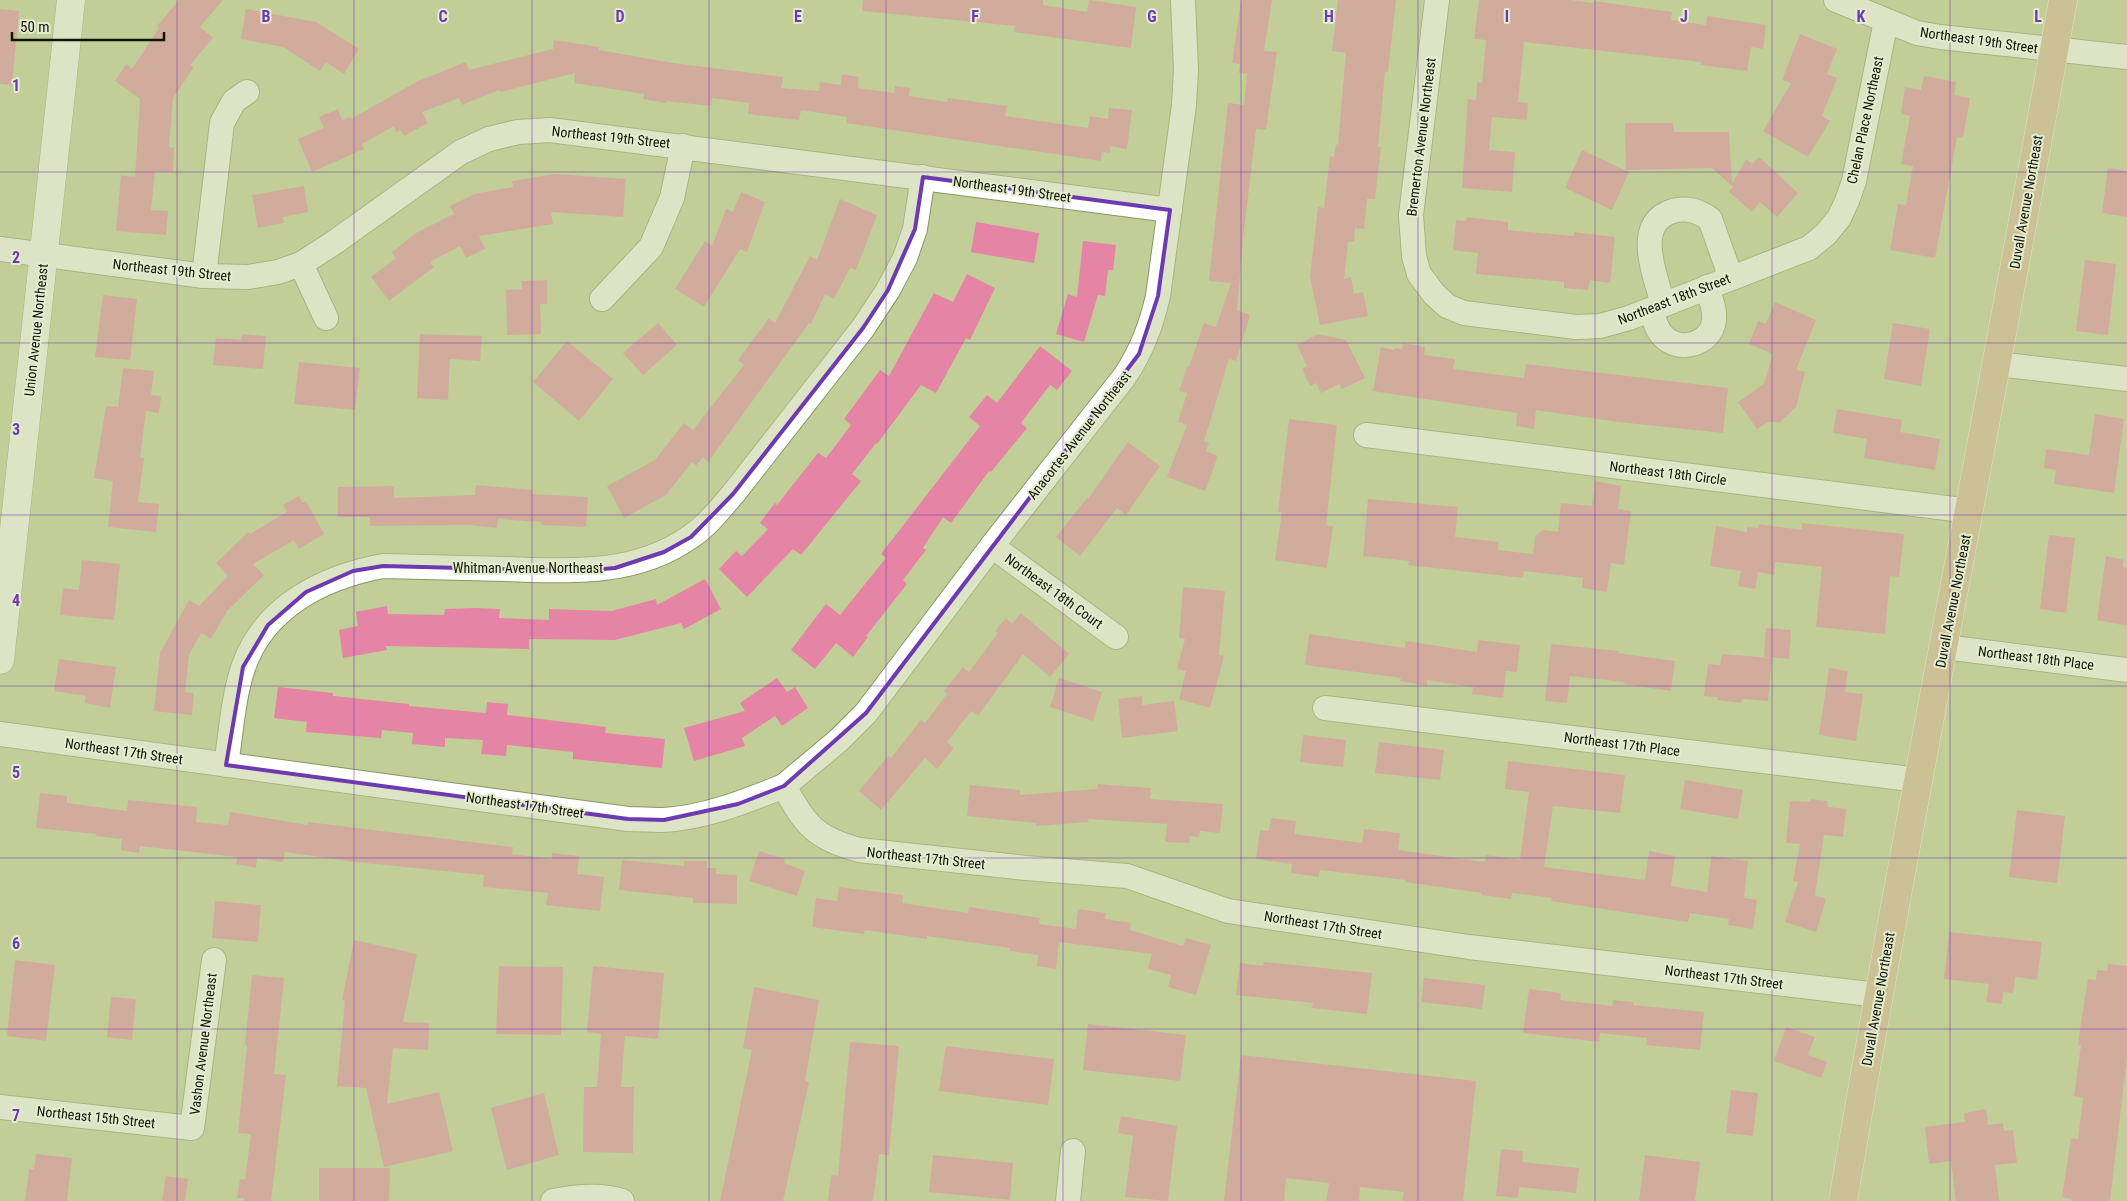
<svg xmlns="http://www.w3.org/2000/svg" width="2127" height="1201" font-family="'Roboto Condensed',sans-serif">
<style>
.building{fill:#e584a5}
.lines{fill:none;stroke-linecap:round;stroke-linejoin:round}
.street-casing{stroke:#8a9661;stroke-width:26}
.secondary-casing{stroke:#8a9661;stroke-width:29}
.primary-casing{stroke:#fff;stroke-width:29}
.street{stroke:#fff;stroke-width:24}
.secondary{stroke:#fff;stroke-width:28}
.primary{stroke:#d7b191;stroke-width:28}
.marked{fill:none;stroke:#6d3ab1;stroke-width:4;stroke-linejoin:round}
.grid{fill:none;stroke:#6d3ab1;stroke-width:1;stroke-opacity:0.55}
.labels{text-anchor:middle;stroke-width:4;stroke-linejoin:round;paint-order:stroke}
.street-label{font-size:14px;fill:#101402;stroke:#e4ebd0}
.grid-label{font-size:16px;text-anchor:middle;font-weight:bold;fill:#6d3ab1;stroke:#e4ebd0;stroke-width:4;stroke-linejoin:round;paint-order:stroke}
</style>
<rect width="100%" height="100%" fill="#c1ce97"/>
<g class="building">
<polygon points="179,0 223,0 200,27 213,38 190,65 194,67 173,98 169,147 174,148 173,172 155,171 151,210 168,211 166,235 116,231 121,175 135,177 140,99 115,81 126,64 132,69 159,28 157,26"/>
<polygon points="863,0 1043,0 1043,5 1087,12 1089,0 1136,7 1131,48 1014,32 1015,26 862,11"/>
<polygon points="1241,0 1272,0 1264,51 1277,52 1266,130 1256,129 1243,239 1237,310 1250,315 1236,361 1229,359 1204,441 1209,443 1206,451 1218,456 1205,491 1167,477 1187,425 1178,422 1187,393 1179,391 1187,367 1189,367 1204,323 1216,327 1231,283 1209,281 1228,103 1244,105 1247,74 1239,73 1240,64 1232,63"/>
<polygon points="1338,0 1396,0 1388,72 1385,72 1378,147 1381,147 1375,199 1367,199 1364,229 1355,228 1354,242 1348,242 1344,279 1351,277 1354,294 1363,292 1368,316 1320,325 1310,276 1318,207 1324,208 1330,156 1334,157 1336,144 1338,145 1346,53 1332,51"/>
<polygon points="1479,0 1570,0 1593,3 1594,1 1672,12 1671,20 1706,25 1707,16 1766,25 1763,49 1751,47 1747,71 1700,65 1701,62 1524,42 1518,102 1528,103 1527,120 1492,117 1489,150 1515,152 1512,192 1462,188 1468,99 1476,100 1477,82 1482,83 1486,40 1474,39"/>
<polygon points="0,9 19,11 12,85 0,84"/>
<polygon points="246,9 316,22 359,49 344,74 326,62 320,71 283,47 241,39"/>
<polygon points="1800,34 1837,49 1827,74 1837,78 1822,116 1830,121 1808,157 1763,131 1791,83 1782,80"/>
<polygon points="554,40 599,47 599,50 673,63 783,77 781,88 819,91 820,82 841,85 842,74 859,77 858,88 894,93 895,86 910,88 909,96 947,102 948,98 1007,106 1005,116 1088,128 1090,116 1108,119 1109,108 1132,110 1127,149 1110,146 1110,153 1102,152 1101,161 846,123 847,117 801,110 799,120 748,114 749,103 712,98 711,106 666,101 666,103 643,99 644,94 574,83 575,73 500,92 499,90 462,105 459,98 422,112 428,123 404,136 401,130 396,132 394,126 362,144 364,149 312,172 298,139 324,128 319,117 338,109 342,120 350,117 351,119 418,81 466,62 469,70 553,49"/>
<polygon points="1924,76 1956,82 1954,95 1970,98 1963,138 1957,137 1935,258 1890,250 1898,204 1906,205 1913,166 1901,164 1910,116 1901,114 1905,87 1921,90"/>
<polygon points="1625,123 1673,123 1674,132 1729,132 1732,184 1746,159 1752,164 1759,157 1798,193 1777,217 1760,202 1752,212 1729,192 1733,187 1712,168 1626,170"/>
<polygon points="1582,150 1629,172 1612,210 1565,188"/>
<polygon points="2108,168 2127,171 2127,217 2102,213"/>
<polygon points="555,174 626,179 623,217 551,212 553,224 479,236 485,249 466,258 460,246 430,262 434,267 389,301 371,277 396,258 392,252 416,233 454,214 450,206 474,194 513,187 512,181"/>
<polygon points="304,186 308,212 283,217 284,223 258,228 252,195"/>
<polygon points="741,192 765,202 747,252 740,249 704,307 675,289 705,241 712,246 726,209 733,212"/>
<polygon points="840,199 877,215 856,270 850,268 834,299 825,294 811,324 809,323 708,462 703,457 696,466 692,462 666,495 624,518 607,486 655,460 684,423 693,430 744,365 738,360 769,318 775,323 810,256 817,260"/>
<polygon points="1467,217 1508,222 1508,230 1574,236 1574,232 1615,237 1610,283 1590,280 1588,290 1564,288 1564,282 1476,274 1478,253 1453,250 1456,220 1466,221"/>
<polygon points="976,222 1039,233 1034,263 971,252"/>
<polygon points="1083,241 1116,245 1113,270 1108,270 1105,296 1098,295 1084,342 1056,334 1068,294 1077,297"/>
<polygon points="2085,260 2116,264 2108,335 2076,331"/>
<polygon points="967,274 995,288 970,340 966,338 936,393 921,385 877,444 876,443 852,474 861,481 801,555 793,549 747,597 719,569 736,551 742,556 768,529 760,523 775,503 777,505 818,453 826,458 851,425 844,419 880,370 889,376 934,293 953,302"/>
<polygon points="547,280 547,304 540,304 541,334 507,335 506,290 522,289 522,281"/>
<polygon points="103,295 137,299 130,360 95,357"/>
<polygon points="1775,302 1816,320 1796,370 1805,372 1796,407 1780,422 1768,422 1757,429 1738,402 1764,384 1773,354 1749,344 1758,321 1766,324"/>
<polygon points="658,323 677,345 643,375 623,353"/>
<polygon points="1893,323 1930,329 1921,386 1884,379"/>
<polygon points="242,334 266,336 263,369 213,365 216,338 241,340"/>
<polygon points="420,334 482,336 480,361 450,359 448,400 417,398"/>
<polygon points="1318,334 1346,340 1365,378 1342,389 1339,384 1321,393 1316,383 1310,386 1302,369 1307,366 1297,345"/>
<polygon points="567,341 613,379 579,421 533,382"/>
<polygon points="1403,343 1425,347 1424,355 1455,359 1453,369 1524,378 1526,364 1728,388 1723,433 1618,422 1536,410 1534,429 1516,426 1517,413 1373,391 1381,347 1394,350 1394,348 1402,349"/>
<polygon points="1040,346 1072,371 1057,390 1050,385 1021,423 1027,428 991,472 989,471 951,523 943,517 923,548 926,550 903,580 907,584 866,636 868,637 853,657 836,643 815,669 791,650 826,604 840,615 886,558 881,554 980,426 969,417 987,395 997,403"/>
<polygon points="299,362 360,368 355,410 294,404"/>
<polygon points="123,368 154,371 151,395 161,396 159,413 146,411 140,457 144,458 138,502 159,504 156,532 108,527 113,481 94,478 106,406 118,407"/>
<polygon points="1837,409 1902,420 1900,432 1940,439 1935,470 1864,458 1867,439 1833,433"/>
<polygon points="2095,414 2124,419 2114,493 2054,484 2056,470 2044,468 2046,449 2089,455"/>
<polygon points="1289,419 1337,425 1326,525 1333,526 1327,568 1275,560 1282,512 1278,512"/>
<polygon points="1128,442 1160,466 1126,515 1117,508 1080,556 1056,537 1087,498 1088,499"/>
<polygon points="1595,481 1621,486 1618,509 1631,511 1624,565 1611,563 1607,592 1582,588 1583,578 1524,571 1523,578 1408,565 1409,561 1363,556 1368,499 1458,507 1455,537 1499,542 1498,550 1533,554 1535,536 1543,530 1558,532 1561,503 1592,506"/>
<polygon points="476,485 532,490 532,494 588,497 586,527 541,525 541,522 498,519 497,528 468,525 370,526 370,517 338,517 338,487 394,486 394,498 475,495"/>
<polygon points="299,496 303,503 306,501 324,534 299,549 294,540 253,564 264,575 227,611 211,639 201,633 189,655 185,692 194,693 192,715 154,711 160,653 189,600 199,606 228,576 216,563 248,532 250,534 287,512 283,505"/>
<polygon points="1802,523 1904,534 1899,577 1890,576 1885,634 1816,627 1822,567 1775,562 1774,575 1758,572 1755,589 1738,586 1741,571 1710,566 1716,526 1747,532 1747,527 1758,528 1759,524 1802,530"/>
<polygon points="2049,535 2075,538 2066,613 2040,609"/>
<polygon points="2106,556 2124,560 2123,567 2127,568 2127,626 2097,620"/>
<polygon points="82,560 120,564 114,620 60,615 63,588 79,590"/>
<polygon points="705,579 721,609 684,629 681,623 615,640 529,639 529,649 386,646 387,650 343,658 339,630 358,626 356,612 387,606 388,614 444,615 445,609 476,608 500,609 499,618 549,620 549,609 612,611 656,599 657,605"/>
<polygon points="1183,587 1225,591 1219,655 1224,656 1210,708 1179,699 1186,671 1177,669 1185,639 1179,638"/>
<polygon points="1021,613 1069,654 1050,677 1023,654 978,716 971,711 947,742 954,748 937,769 925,758 881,810 859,791 888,756 891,758 921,720 925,723 947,694 944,691 963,667 969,672 998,633 995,631 1006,618 1012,624"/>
<polygon points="1766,628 1791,630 1789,659 1764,657"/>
<polygon points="1309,634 1405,648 1406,641 1477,652 1478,640 1520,645 1517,672 1506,671 1503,698 1472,694 1473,687 1427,680 1427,686 1400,681 1401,678 1305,665"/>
<polygon points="1551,644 1619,651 1618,653 1675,661 1671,691 1624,684 1625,682 1570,676 1567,703 1545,701"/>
<polygon points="1722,654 1772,658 1768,701 1742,699 1741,703 1717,700 1717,697 1704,696 1708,664 1720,665"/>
<polygon points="59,659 116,667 110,708 85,703 86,696 54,691"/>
<polygon points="1829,668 1848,671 1845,692 1863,694 1856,741 1819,735"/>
<polygon points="777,678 787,692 795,687 808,708 782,726 775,716 742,738 745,746 694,761 684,728 745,711 740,703"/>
<polygon points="1059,678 1102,692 1093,721 1050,707"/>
<polygon points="278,687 333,693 333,696 409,704 409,706 486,713 487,702 508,704 507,715 606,727 605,733 665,739 662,768 573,759 573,752 507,745 506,756 481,754 483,740 445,738 445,747 412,744 413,733 382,730 381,738 306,732 307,722 274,718"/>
<polygon points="1142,696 1142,705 1174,701 1178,731 1122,738 1118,699"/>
<polygon points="1303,735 1346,740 1343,767 1300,762"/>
<polygon points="1379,742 1444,750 1440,780 1375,773"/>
<polygon points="1508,761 1625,775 1620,813 1553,806 1544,867 1645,880 1649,851 1675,856 1671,886 1707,892 1711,856 1748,861 1744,898 1757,900 1753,929 1728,925 1729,919 1690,913 1688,922 1551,901 1552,898 1512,893 1511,899 1481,895 1482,893 1405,882 1406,880 1320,870 1319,877 1291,873 1292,864 1256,859 1260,830 1269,831 1271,818 1296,821 1294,834 1362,843 1364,829 1400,833 1398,850 1485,862 1486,855 1520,860 1529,792 1505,789"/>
<polygon points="1685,780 1743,790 1738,819 1680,809"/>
<polygon points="1098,784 1151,788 1150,799 1223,804 1220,833 1200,831 1199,837 1190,836 1189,843 1165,842 1167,824 1088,819 1089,822 1036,826 1036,823 967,816 970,785 1020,790 1020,795 1097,789"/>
<polygon points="40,793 67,796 67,803 127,811 128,800 197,807 196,822 228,825 230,812 308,825 308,822 513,847 512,854 552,859 552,853 579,856 577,874 604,877 600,911 546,905 548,893 483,887 484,875 356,862 285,852 283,862 257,858 256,868 236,864 237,857 140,846 139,853 121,850 122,839 96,836 96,834 36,828"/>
<polygon points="1811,799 1827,801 1828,807 1846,809 1843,837 1824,835 1815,895 1826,899 1816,932 1785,922 1798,882 1793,881 1800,844 1786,843 1790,801 1811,802"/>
<polygon points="2017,810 2065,816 2057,883 2009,877"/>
<polygon points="759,851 785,859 784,863 805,871 797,896 749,881"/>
<polygon points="622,860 684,866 684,861 707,861 707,868 716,868 716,874 737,875 737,904 693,903 693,898 619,890"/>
<polygon points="839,887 903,895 902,903 968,913 969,907 1040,918 1039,924 1076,929 1078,909 1106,913 1105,919 1131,923 1130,930 1183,946 1186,938 1211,945 1196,995 1168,987 1171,975 1148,969 1152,954 1059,942 1056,969 1037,966 1038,955 1010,951 1010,948 927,936 927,939 865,930 864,934 812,927 816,898 837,901"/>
<polygon points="215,901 261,905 258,942 212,938"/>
<polygon points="1949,932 2042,942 2037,980 2015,977 2013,993 2003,992 2002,1004 1986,1002 1989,984 1944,979"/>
<polygon points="354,940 417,954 403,1022 429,1023 428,1050 393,1048 387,1104 439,1092 453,1151 384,1167 366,1088 337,1086 345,1001 342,1000"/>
<polygon points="15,960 55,965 46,1041 7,1036"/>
<polygon points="1264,962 1372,973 1367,1014 1312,1008 1313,1003 1236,995 1240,963 1263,966"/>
<polygon points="2108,964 2127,966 2127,1057 2110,1201 2071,1201 2071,1199 2062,1197 2071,1138 2078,1139 2083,1098 2074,1096 2081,1045 2078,1045 2080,1029 2088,979 2096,980 2097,970 2107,971"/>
<polygon points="499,966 563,967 561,1035 496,1034"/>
<polygon points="593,966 664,973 658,1039 625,1036 621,1087 634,1087 633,1153 583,1152 584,1087 597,1087 601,1034 587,1032"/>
<polygon points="252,975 284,978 274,1074 286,1075 271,1201 243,1201 244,1198 237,1198 240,1179 245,1180 251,1134 238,1133 247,1046 245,1045"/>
<polygon points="1424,978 1485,985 1482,1009 1421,1002"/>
<polygon points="754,987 819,1000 805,1081 809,1082 783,1201 720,1201 752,1050 743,1048"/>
<polygon points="1529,989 1561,993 1560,1000 1612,1006 1613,1000 1633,1002 1633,1005 1704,1012 1700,1050 1646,1045 1647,1038 1600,1033 1599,1042 1523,1033"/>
<polygon points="111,997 136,999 132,1040 107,1037"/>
<polygon points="1088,1024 1186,1035 1180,1081 1083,1070"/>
<polygon points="1786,1027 1815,1037 1808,1055 1827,1062 1821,1078 1774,1061"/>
<polygon points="850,1042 899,1046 889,1155 879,1154 873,1201 828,1201 831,1175 838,1176"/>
<polygon points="946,1046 1054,1059 1048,1105 939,1091"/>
<polygon points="1241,1055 1476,1081 1463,1201 1402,1201 1404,1192 1360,1187 1359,1201 1326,1201 1329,1183 1286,1178 1284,1201 1224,1201"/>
<polygon points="1731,1090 1758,1093 1753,1136 1726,1133"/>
<polygon points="544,1093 559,1155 507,1170 491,1108"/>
<polygon points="1986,1109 1988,1125 2003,1123 2004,1131 2013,1130 2017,1163 1995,1165 1999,1201 1956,1201 1951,1161 1929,1164 1925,1127 1965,1122 1964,1113"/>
<polygon points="1121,1116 1177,1126 1168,1201 1125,1197 1133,1136 1118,1133"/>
<polygon points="1501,1149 1523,1151 1522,1162 1579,1168 1576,1193 1519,1187 1518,1198 1496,1196"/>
<polygon points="36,1154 72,1158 67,1201 25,1201 29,1169 34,1170"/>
<polygon points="933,1155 1013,1163 1010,1200 929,1192"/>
<polygon points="1645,1155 1700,1162 1695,1201 1639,1201"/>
<polygon points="319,1168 390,1168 389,1201 319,1201"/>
<polygon points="166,1176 188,1179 185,1201 162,1201"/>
</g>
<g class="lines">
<defs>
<g id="street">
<polyline points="1437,0 1411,215 1414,256 1419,274 1434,294 1447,306 1464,313 1576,327 1600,326 1629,318 1809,248 1826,234 1839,218 1847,201 1854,181 1886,21"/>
<polyline points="1836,0 1917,33 1940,37 2127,57"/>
<polyline points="0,249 204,276 248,277 278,272 301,264 335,242 461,152 489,139 518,132 550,130 1170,210"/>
<polyline points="301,264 326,318"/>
<polyline points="204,276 222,123 234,101 247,92"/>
<polyline points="602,299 651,247 672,198 683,146"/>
<path d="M1663 304C1656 277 1632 223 1673 211 1687 207 1698 211 1710 219L1731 278"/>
<path d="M1650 310C1654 318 1656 328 1662 335 1680 356 1717 342 1714 314 1714 305 1709 296 1707 287"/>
<polyline points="1997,364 2127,379"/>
<polyline points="1366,435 1970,511"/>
<polyline points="992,546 1116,637"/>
<polyline points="1945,647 2127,670"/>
<polyline points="1325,708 1919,780"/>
<path d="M0 734 628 819C640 819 652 820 663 820 705 818 746 801 784 786 805 825 815 838 859 850L1026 868 1127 876 1228 911 1469 947 1878 995"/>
<path d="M226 765C231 733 233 698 243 668 264 606 324 577 383 566 424 567 465 568 506 569 570 571 635 576 690 537 707 526 720 509 733 494L863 328 888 290 905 258 915 229 923 177"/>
<path d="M784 786 839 740 866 713 992 546 1125 376C1142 350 1151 326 1158 296L1184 105 1186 70 1183 0"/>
<polyline points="0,1107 192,1128 214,960"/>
<path d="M553 1201C574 1197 601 1194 622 1201"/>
<polyline points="1068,1201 1073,1151"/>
</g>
<polyline id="secondary" points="0,660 71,0"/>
<path id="primary" d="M1843 1201C1911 800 1992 401 2063 0"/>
</defs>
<use href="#street" class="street-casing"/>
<use href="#secondary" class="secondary-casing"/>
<use href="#primary" class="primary-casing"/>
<use href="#street" class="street"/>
<use href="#secondary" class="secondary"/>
<use href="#primary" class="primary"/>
</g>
<path d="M0 0H2127V1201H0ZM923 177 1170 210 1158 296 1139 354 866 713 784 786 738 804 664 820 628 819 226 765 243 667 268 625 306 592 353 571 383 566 582 571 615 568 664 552 691 537 733 494 863 328 888 290 915 229Z" fill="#c1ce97" fill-opacity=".55" fill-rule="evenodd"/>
<path class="marked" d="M923 177 1170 210 1158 296 1139 354 866 713 784 786 738 804 664 820 628 819 226 765 243 667 268 625 306 592 353 571 383 566 582 571 615 568 664 552 691 537 733 494 863 328 888 290 915 229Z"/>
<path class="grid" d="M177 0V1201M354 0V1201M532 0V1201M709 0V1201M886 0V1201M1063 0V1201M1241 0V1201M1418 0V1201M1595 0V1201M1772 0V1201M1950 0V1201M0 172H2127M0 343H2127M0 515H2127M0 686H2127M0 858H2127M0 1029H2127"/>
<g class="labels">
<g class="street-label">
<text transform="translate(1979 40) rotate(8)" y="5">Northeast 19th Street</text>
<text transform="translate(1865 120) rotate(-78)" y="5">Chelan Place Northeast</text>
<text transform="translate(611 137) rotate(6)" y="5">Northeast 19th Street</text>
<text transform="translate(1421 137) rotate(-83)" y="5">Bremerton Avenue Northeast</text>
<text transform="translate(1012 189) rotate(8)" y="5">Northeast 19th Street</text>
<text transform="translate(2026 202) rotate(-80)" y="5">Duvall Avenue Northeast</text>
<text transform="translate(172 270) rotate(6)" y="5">Northeast 19th Street</text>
<text transform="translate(1674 299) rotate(-21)" y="5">Northeast 18th Street</text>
<text transform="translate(36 330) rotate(-84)" y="5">Union Avenue Northeast</text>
<text transform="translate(1079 435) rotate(-52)" y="5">Anacortes Avenue Northeast</text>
<text transform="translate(1668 473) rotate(7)" y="5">Northeast 18th Circle</text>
<text x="528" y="573">Whitman Avenue Northeast</text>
<text transform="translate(1054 591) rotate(36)" y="5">Northeast 18th Court</text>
<text transform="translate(1953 601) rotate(-79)" y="5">Duvall Avenue Northeast</text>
<text transform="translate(2036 658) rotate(7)" y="5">Northeast 18th Place</text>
<text transform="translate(1622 744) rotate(7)" y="5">Northeast 17th Place</text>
<text transform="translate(124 751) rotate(8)" y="5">Northeast 17th Street</text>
<text transform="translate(525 805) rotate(8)" y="5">Northeast 17th Street</text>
<text transform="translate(926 858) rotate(6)" y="5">Northeast 17th Street</text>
<text transform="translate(1323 925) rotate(9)" y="5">Northeast 17th Street</text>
<text transform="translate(1724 977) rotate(7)" y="5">Northeast 17th Street</text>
<text transform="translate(1878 999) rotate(-80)" y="5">Duvall Avenue Northeast</text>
<text transform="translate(203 1044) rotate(-83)" y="5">Vashon Avenue Northeast</text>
<text transform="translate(96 1117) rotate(6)" y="5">Northeast 15th Street</text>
</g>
</g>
<g class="grid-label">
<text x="266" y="22">B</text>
<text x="443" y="22">C</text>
<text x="620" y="22">D</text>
<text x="798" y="22">E</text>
<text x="975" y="22">F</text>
<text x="1152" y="22">G</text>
<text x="1329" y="22">H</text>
<text x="1507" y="22">I</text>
<text x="1684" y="22">J</text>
<text x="1861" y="22">K</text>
<text x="2038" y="22">L</text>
<text x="16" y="91">1</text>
<text x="16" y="263">2</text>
<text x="16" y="435">3</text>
<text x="16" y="606">4</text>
<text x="16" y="778">5</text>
<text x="16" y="949">6</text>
<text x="16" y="1121">7</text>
</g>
<path d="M12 32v8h152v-8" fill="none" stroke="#101402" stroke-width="2.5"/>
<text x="20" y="32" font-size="15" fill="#101402" stroke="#e4ebd0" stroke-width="4" paint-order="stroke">50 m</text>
</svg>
